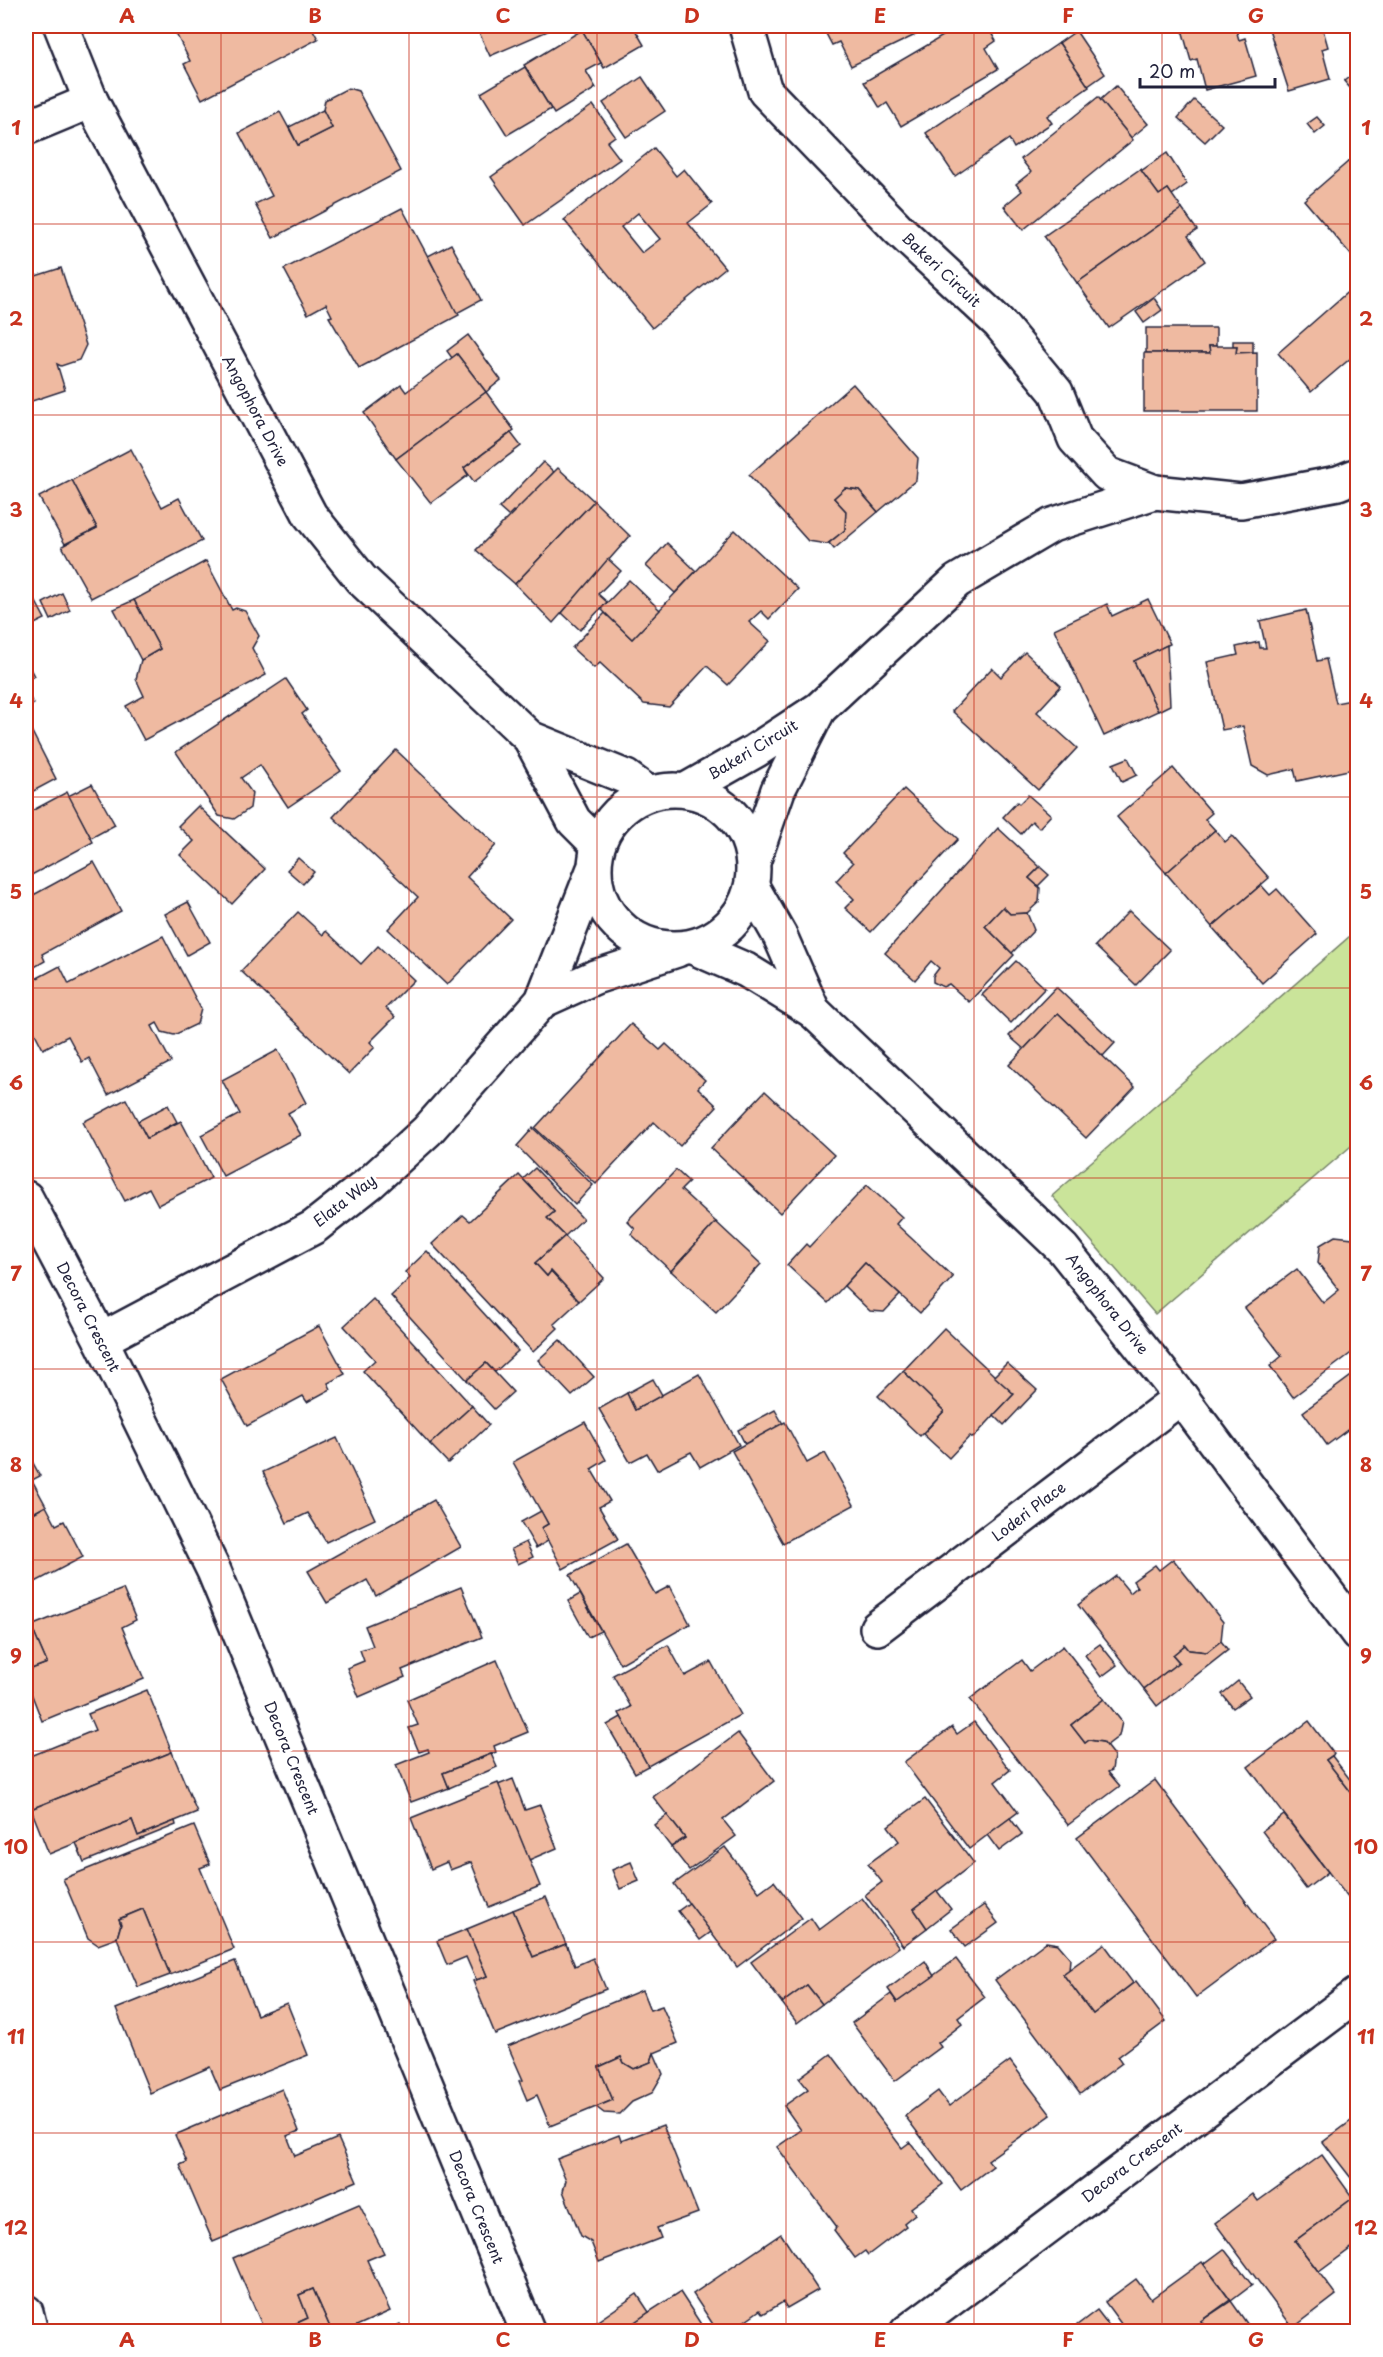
<svg xmlns="http://www.w3.org/2000/svg" width="1383" height="2357" font-family="'Playpen Sans',sans-serif">
<style>
.green{fill:#cae49a;stroke:#76836a;stroke-width:1.5}
.building{fill:#efbaa1;stroke:#22223b;stroke-width:1.5;fill-rule:evenodd}
.lines{fill:none;stroke-linecap:round;stroke-linejoin:round}
.minor-casing{stroke:#22223b;stroke-width:38}
.trunk-casing{stroke:#22223b;stroke-width:38}
.minor{stroke:#fff;stroke-width:33}
.trunk{stroke:#fff;stroke-width:33}
.grid{fill:none;stroke:#c8321e;stroke-width:1.5;stroke-opacity:0.55}
.labels{text-anchor:middle;stroke-width:6;stroke-linejoin:round;paint-order:stroke}
.street-label{font-size:15px;fill:#22223b;stroke:#fff}
.neatline{fill:none;stroke:#c8321e;stroke-width:2}
.grid-label{font-size:20px;text-anchor:middle;font-weight:bold;fill:#c8321e}
</style>
<rect width="100%" height="100%" fill="#fff"/>
<filter id="ink" filterUnits="userSpaceOnUse"><feTurbulence type="fractalNoise" baseFrequency=".0167" numOctaves="2"/><feDisplacementMap in="SourceGraphic" scale="12" xChannelSelector="R" yChannelSelector="G"/><feConvolveMatrix kernelMatrix="1 2 1 2 8 2 1 2 1" color-interpolation-filters="sRGB"/></filter>
<g filter="url(#ink)">
<polygon class="green" points="1357,930 1357,1141 1155,1314 1052,1196"/>
<g class="building">
<polygon points="172,26 311,26 318,39 202,99 184,64 190,61"/>
<polygon points="476,26 559,26 490,56"/>
<polygon points="590,26 633,26 644,45 604,68 582,30"/>
<polygon points="822,26 934,26 851,66 839,42 832,45"/>
<polygon points="960,26 987,26 996,41 986,48 998,69 901,126 887,103 880,108 864,82"/>
<polygon points="1181,26 1235,26 1239,40 1245,38 1256,76 1205,90 1197,59 1191,61"/>
<polygon points="1268,26 1322,26 1328,47 1322,49 1330,79 1289,91"/>
<polygon points="582,30 601,63 586,71 596,88 554,114 524,65"/>
<polygon points="1076,31 1105,74 1088,86 1059,43"/>
<polygon points="1059,43 1089,87 1047,116 1052,123 1014,148 1009,139 955,176 926,133"/>
<polygon points="525,67 551,109 507,135 481,93"/>
<polygon points="1358,70 1358,97 1344,81"/>
<polygon points="642,77 665,111 626,137 603,103"/>
<polygon points="1116,86 1148,124 1131,138 1100,100"/>
<polygon points="348,88 358,91 401,171 273,238 255,204 272,196 239,133 280,112 298,145 332,128 323,110 325,100"/>
<polygon points="1098,97 1133,140 1023,230 1004,206 1022,191 1016,184 1031,172 1021,159"/>
<polygon points="1194,100 1222,125 1205,142 1178,118"/>
<polygon points="593,105 615,136 607,142 620,159 525,225 491,177"/>
<polygon points="323,110 332,128 298,145 289,127"/>
<polygon points="1317,117 1325,126 1315,134 1307,124"/>
<path d="M654 148 676 176 684 169 712 204 688 223 725 268 652 328 564 220ZM638 213 660 239 642 253 621 227Z"/>
<polygon points="1167,153 1187,184 1172,195 1168,189 1159,195 1141,171"/>
<polygon points="1349,161 1358,171 1358,263 1304,200"/>
<polygon points="1140,169 1159,195 1168,189 1182,209 1077,283 1044,236"/>
<polygon points="402,208 459,315 359,368 329,317 332,316 326,304 308,314 284,269"/>
<polygon points="1182,209 1197,230 1188,236 1205,261 1109,328 1077,283"/>
<polygon points="451,244 481,300 457,313 428,256"/>
<polygon points="61,268 86,345 79,360 61,366 57,364 65,390 26,403 26,279"/>
<polygon points="1352,288 1358,294 1358,352 1311,392 1278,353"/>
<polygon points="1154,298 1162,310 1144,323 1136,312"/>
<polygon points="1146,328 1216,328 1216,346 1209,346 1210,353 1146,353"/>
<polygon points="468,335 501,380 486,392 457,354 452,358 447,351"/>
<polygon points="1233,341 1253,341 1253,352 1236,353 1237,346 1233,346"/>
<polygon points="1209,346 1237,346 1236,353 1257,352 1257,411 1144,411 1144,353 1210,353"/>
<polygon points="457,354 486,392 396,459 364,413 401,385 406,392"/>
<polygon points="853,384 918,458 916,480 878,512 859,490 845,488 834,498 846,511 845,530 827,544 808,541 749,475"/>
<polygon points="486,392 514,430 464,468 468,475 431,503 396,459"/>
<polygon points="511,433 521,446 474,482 464,468"/>
<polygon points="131,449 162,507 179,498 202,541 91,598 62,546 97,528 72,480"/>
<polygon points="543,462 554,472 515,513 513,511 508,516 499,508"/>
<polygon points="558,468 594,501 515,584 476,550"/>
<polygon points="72,480 97,528 65,544 39,497"/>
<polygon points="845,488 859,490 878,512 834,549 829,543 845,530 846,511 834,498"/>
<polygon points="594,501 630,536 553,623 515,584"/>
<polygon points="735,530 798,589 769,619 761,611 749,622 770,641 728,685 707,666 669,707 644,704 600,663 594,668 572,648 605,613 632,639"/>
<polygon points="667,543 696,571 675,593 646,566"/>
<polygon points="608,559 621,571 598,594 607,602 580,630 562,613"/>
<polygon points="206,561 232,610 236,608 245,611 259,636 252,648 266,675 144,740 126,706 144,696 136,679 141,660 160,649 134,600"/>
<polygon points="629,580 660,610 632,639 601,609"/>
<polygon points="62,593 70,610 51,620 43,603"/>
<polygon points="1148,599 1170,644 1134,661 1158,711 1104,736 1054,629 1107,604 1112,616"/>
<polygon points="35,600 45,619 26,628 26,604"/>
<polygon points="134,600 160,649 141,660 114,609"/>
<polygon points="1306,610 1317,661 1326,659 1336,703 1357,699 1358,768 1297,781 1294,769 1268,775 1252,766 1243,726 1222,730 1207,662 1238,655 1236,647 1259,642 1260,648 1266,648 1260,621"/>
<polygon points="1167,645 1170,705 1158,711 1134,661"/>
<polygon points="1025,652 1061,686 1037,712 1077,748 1038,790 952,711 992,668 1001,677"/>
<polygon points="26,661 34,676 26,681"/>
<polygon points="286,679 307,710 302,714 341,771 288,807 260,765 241,778 252,793 250,808 234,819 219,816 176,752"/>
<polygon points="26,689 33,704 26,708"/>
<polygon points="31,730 56,779 26,795 26,733"/>
<polygon points="396,750 496,845 467,877 511,919 447,985 388,929 418,897 333,817"/>
<polygon points="1128,758 1137,775 1122,782 1113,764"/>
<polygon points="1173,768 1212,813 1205,819 1215,830 1166,873 1117,817"/>
<polygon points="92,784 115,825 91,838 68,796"/>
<polygon points="904,789 958,839 871,932 845,908 854,899 836,881 853,863 843,853"/>
<polygon points="67,792 93,842 26,878 26,814"/>
<polygon points="1028,795 1051,815 1039,828 1032,821 1021,834 1003,817 1017,802 1019,804"/>
<polygon points="198,806 265,869 232,904 180,855 194,841 178,826"/>
<polygon points="998,828 1040,867 1029,878 1040,888 1039,902 1027,913 1010,914 1003,907 985,926 1014,955 969,1002 949,984 943,987 933,982 933,976 939,968 931,961 915,980 885,953"/>
<polygon points="1215,830 1225,842 1232,836 1269,878 1212,927 1166,873"/>
<polygon points="298,858 314,872 303,884 287,870"/>
<polygon points="94,862 121,911 42,954 45,961 26,972 26,899"/>
<polygon points="1040,867 1049,875 1038,886 1029,878"/>
<polygon points="1261,885 1270,895 1277,889 1317,934 1262,983 1212,927"/>
<polygon points="188,902 210,942 187,955 165,914"/>
<polygon points="1003,907 1010,914 1027,913 1034,930 1012,953 985,926"/>
<polygon points="1129,911 1170,950 1136,985 1095,946"/>
<polygon points="298,912 323,935 326,931 361,964 378,946 414,980 386,1008 395,1017 370,1042 375,1047 349,1074 241,971"/>
<polygon points="163,936 201,1009 197,1024 174,1035 162,1032 157,1023 152,1026 171,1062 108,1095 89,1058 82,1062 68,1036 43,1049 26,1016 26,1008 31,1005 26,994 26,984 60,966 69,984"/>
<polygon points="1016,961 1045,988 1011,1023 982,995"/>
<polygon points="1056,987 1115,1043 1103,1056 1058,1013 1024,1049 1009,1036"/>
<polygon points="1058,1013 1135,1087 1086,1138 1009,1065"/>
<polygon points="631,1024 660,1050 666,1044 705,1080 698,1088 717,1106 680,1146 654,1122 596,1184 535,1128"/>
<polygon points="278,1050 306,1103 288,1113 301,1135 223,1176 201,1135 240,1114 222,1080"/>
<polygon points="765,1091 834,1155 780,1213 711,1148"/>
<polygon points="126,1099 147,1138 181,1121 211,1178 158,1205 149,1188 125,1201 83,1122"/>
<polygon points="168,1105 177,1122 147,1138 138,1121"/>
<polygon points="533,1128 593,1185 575,1205 517,1146"/>
<polygon points="535,1168 583,1219 565,1236 547,1218 554,1212 523,1179"/>
<polygon points="676,1170 689,1182 681,1190 716,1222 671,1271 631,1234 635,1229 627,1221"/>
<polygon points="519,1175 554,1212 547,1218 565,1236 535,1263 547,1276 551,1271 579,1301 554,1324 558,1328 533,1352 432,1244 463,1215 470,1221"/>
<polygon points="867,1185 902,1217 896,1224 953,1277 920,1313 865,1263 828,1303 787,1265 806,1244 809,1247"/>
<polygon points="716,1222 761,1264 716,1312 671,1271"/>
<polygon points="565,1236 604,1278 579,1301 551,1271 547,1276 535,1263"/>
<polygon points="1335,1236 1353,1238 1358,1244 1358,1348 1293,1397 1270,1366 1282,1356 1245,1308 1297,1269 1323,1303 1339,1290 1318,1263 1320,1245"/>
<polygon points="427,1251 518,1351 495,1372 486,1363 467,1380 391,1296 410,1278 405,1272"/>
<polygon points="865,1263 900,1295 884,1312 870,1311 844,1286"/>
<polygon points="373,1299 472,1406 430,1444 363,1371 375,1360 344,1326"/>
<polygon points="319,1326 345,1374 328,1383 331,1389 307,1402 303,1396 247,1426 221,1379"/>
<polygon points="944,1328 1014,1394 973,1438 970,1436 949,1458 923,1434 944,1411 903,1371"/>
<polygon points="560,1340 594,1377 572,1396 538,1360"/>
<polygon points="486,1363 513,1392 494,1409 467,1380"/>
<polygon points="1007,1363 1037,1390 1004,1425 994,1415 1014,1394 994,1376"/>
<polygon points="903,1371 944,1411 920,1436 878,1396"/>
<polygon points="1358,1371 1358,1422 1327,1445 1303,1412"/>
<polygon points="699,1374 739,1445 700,1467 691,1452 657,1470 647,1453 630,1462 599,1409 627,1393 635,1410"/>
<polygon points="653,1379 662,1395 635,1410 627,1393"/>
<polygon points="472,1406 489,1425 448,1463 430,1444"/>
<polygon points="775,1410 783,1424 745,1444 738,1430"/>
<polygon points="585,1422 606,1460 591,1469 610,1501 599,1507 618,1539 563,1569 541,1528 548,1524 513,1462"/>
<polygon points="785,1422 807,1463 825,1453 854,1505 783,1543 732,1451"/>
<polygon points="337,1438 375,1519 326,1542 308,1513 287,1523 263,1472"/>
<polygon points="26,1450 40,1476 32,1480 46,1506 26,1517"/>
<polygon points="434,1500 461,1547 376,1596 367,1580 327,1603 308,1571"/>
<polygon points="46,1506 56,1525 64,1521 83,1557 26,1587 26,1517"/>
<polygon points="541,1511 548,1524 541,1528 548,1541 536,1548 521,1522"/>
<polygon points="526,1542 533,1557 518,1564 511,1549"/>
<polygon points="626,1544 655,1594 670,1586 690,1624 620,1664 570,1575"/>
<polygon points="1173,1559 1223,1622 1221,1641 1207,1652 1189,1650 1185,1645 1173,1655 1179,1662 1144,1689 1078,1605 1116,1576 1130,1593 1137,1587 1133,1581 1155,1565 1159,1570"/>
<polygon points="461,1587 482,1637 402,1670 405,1677 359,1697 347,1668 364,1661 360,1650 373,1646 365,1626"/>
<polygon points="123,1589 136,1620 122,1627 144,1679 42,1721 26,1680 26,1671 47,1663 31,1626"/>
<polygon points="580,1594 601,1631 588,1637 568,1601"/>
<polygon points="31,1626 47,1663 26,1671 26,1628"/>
<polygon points="1221,1641 1228,1650 1157,1706 1144,1689 1179,1662 1173,1655 1185,1645 1189,1650 1207,1652"/>
<polygon points="1100,1644 1117,1665 1101,1677 1085,1655"/>
<polygon points="668,1645 685,1676 711,1662 740,1715 648,1766 619,1713 631,1707 613,1675"/>
<polygon points="1063,1646 1104,1699 1071,1725 1085,1743 1089,1740 1103,1742 1114,1756 1112,1770 1108,1772 1120,1786 1068,1825 970,1699 1022,1660 1030,1671"/>
<polygon points="497,1660 528,1732 494,1746 496,1752 443,1773 449,1788 411,1802 396,1765 429,1752 428,1749 419,1752 409,1728 418,1725 407,1700"/>
<polygon points="1238,1681 1250,1696 1233,1708 1222,1694"/>
<polygon points="147,1690 172,1752 31,1809 26,1797 26,1758 95,1730 88,1714"/>
<polygon points="1104,1699 1122,1722 1119,1736 1106,1746 1103,1742 1089,1740 1085,1743 1071,1725"/>
<polygon points="621,1717 648,1766 635,1773 607,1725"/>
<polygon points="1309,1721 1334,1754 1326,1760 1358,1801 1358,1899 1352,1903 1248,1767"/>
<polygon points="974,1722 1010,1770 995,1782 1018,1812 969,1849 904,1762 952,1727 957,1734"/>
<polygon points="738,1733 774,1781 723,1820 736,1836 689,1870 671,1847 685,1838 653,1797"/>
<polygon points="172,1752 197,1812 138,1836 132,1820 49,1854 31,1809"/>
<polygon points="491,1754 497,1767 449,1788 443,1773"/>
<polygon points="1332,1756 1358,1790 1358,1801 1326,1760"/>
<polygon points="513,1779 525,1810 540,1805 557,1848 529,1860 498,1785"/>
<polygon points="1155,1780 1274,1939 1196,1997 1077,1838"/>
<polygon points="498,1783 540,1886 489,1907 471,1862 450,1870 447,1862 431,1869 411,1818"/>
<polygon points="925,1799 974,1863 914,1909 927,1928 903,1946 865,1895 882,1882 868,1864 899,1841 888,1826"/>
<polygon points="667,1815 685,1838 671,1847 654,1825"/>
<polygon points="1284,1815 1328,1872 1306,1889 1262,1831"/>
<polygon points="1010,1818 1022,1834 999,1851 987,1835"/>
<polygon points="132,1820 138,1836 175,1821 176,1825 84,1862 76,1843"/>
<polygon points="194,1826 210,1864 200,1868 234,1949 170,1975 143,1909 119,1919 121,1924 117,1938 98,1945 88,1938 63,1879"/>
<polygon points="725,1847 759,1892 774,1881 802,1918 737,1967 674,1884"/>
<polygon points="631,1862 639,1881 620,1889 612,1870"/>
<polygon points="937,1891 951,1909 927,1928 914,1909"/>
<polygon points="546,1897 566,1944 533,1957 513,1910"/>
<polygon points="862,1898 899,1947 822,2004 807,1985 782,2003 751,1962 811,1918 819,1930"/>
<polygon points="689,1903 711,1932 700,1940 678,1911"/>
<polygon points="984,1905 998,1923 965,1947 951,1929"/>
<polygon points="143,1909 170,1975 138,1987 117,1938 121,1924 119,1919"/>
<polygon points="513,1910 533,1957 566,1944 575,1966 593,1958 606,1989 495,2034 473,1981 487,1976 467,1929"/>
<polygon points="467,1929 487,1976 476,1980 466,1957 447,1965 437,1941"/>
<polygon points="1046,1942 1058,1944 1070,1958 1069,1971 1063,1974 1093,2014 1136,1981 1166,2021 1118,2057 1122,2063 1080,2094 995,1980"/>
<polygon points="1104,1944 1133,1983 1093,2014 1063,1974"/>
<polygon points="956,1959 985,1997 958,2018 962,2024 938,2043 941,2047 895,2081 852,2023 891,1994 897,2002"/>
<polygon points="235,1961 257,2015 287,2003 308,2055 220,2090 210,2067 150,2093 116,2009"/>
<polygon points="925,1961 934,1976 897,2002 888,1989"/>
<polygon points="807,1985 822,2004 797,2023 782,2003"/>
<polygon points="642,1990 650,2010 662,2006 678,2043 654,2053 651,2062 634,2069 624,2063 621,2057 599,2067 613,2100 550,2126 537,2095 527,2100 519,2081 523,2080 508,2046"/>
<polygon points="654,2053 663,2074 652,2093 632,2102 620,2114 604,2113 596,2107 613,2100 599,2067 621,2057 624,2063 634,2069 651,2062"/>
<polygon points="831,2054 902,2148 910,2142 943,2184 911,2208 915,2214 904,2223 906,2226 868,2255 865,2251 855,2258 834,2230 837,2227 777,2147 801,2130 784,2106 808,2089 799,2078"/>
<polygon points="1010,2061 1051,2115 988,2160 993,2166 961,2190 905,2116 938,2091 949,2106"/>
<polygon points="282,2089 299,2131 287,2136 295,2156 338,2138 357,2181 213,2242 180,2165 187,2162 175,2135"/>
<polygon points="1355,2118 1358,2122 1358,2187 1323,2142"/>
<polygon points="663,2125 698,2213 657,2228 661,2238 599,2262 591,2242 581,2236 563,2191 566,2180 557,2159 619,2135 621,2141"/>
<polygon points="1322,2155 1353,2198 1295,2241 1336,2295 1293,2328 1215,2223 1253,2194 1258,2201"/>
<polygon points="1353,2198 1358,2203 1358,2243 1319,2272 1295,2241"/>
<polygon points="359,2204 384,2253 367,2260 390,2311 343,2332 332,2332 313,2289 299,2295 308,2318 277,2332 265,2332 233,2258"/>
<polygon points="781,2234 818,2290 787,2308 783,2302 763,2314 760,2310 729,2332 718,2332 693,2294"/>
<polygon points="1224,2249 1252,2285 1231,2301 1204,2264"/>
<polygon points="1202,2262 1230,2300 1201,2321 1209,2332 1127,2332 1105,2302 1136,2279 1151,2299"/>
<polygon points="313,2289 332,2332 277,2332 308,2318 299,2295"/>
<polygon points="680,2292 706,2332 620,2332 649,2312"/>
<polygon points="637,2294 649,2312 620,2332 597,2332 592,2325"/>
<polygon points="1231,2301 1253,2332 1209,2332 1201,2321"/>
<polygon points="1097,2310 1114,2332 1068,2332"/>
<polygon points="400,2324 403,2332 382,2332"/>
</g>
<g class="lines">
<defs>
<g id="minor">
<polyline points="61,26 91,101 310,515 361,579 530,738 574,821 597,844"/>
<polyline points="746,26 765,91 898,229 999,323 1056,392 1075,439 1107,474 1155,492 1241,501 1338,483 1358,475"/>
<polyline points="26,128 91,101"/>
<polyline points="530,738 626,777 648,793"/>
<circle cx="674" cy="869" r="79"/>
<polyline points="686,790 755,751 819,709 957,581 1052,525 1155,492"/>
<polyline points="754,859 778,790 817,713"/>
<polyline points="752,887 780,936 813,1011"/>
<polyline points="693,947 746,970 813,1011 1063,1249 1181,1397 1358,1634"/>
<polyline points="542,1001 595,977 677,950"/>
<polyline points="26,1198 101,1340 214,1571 528,2332"/>
<polyline points="101,1340 314,1227 371,1182 427,1131 542,1001 593,871"/>
<polyline points="877,1628 1181,1397"/>
<polyline points="907,2332 1358,1994"/>
</g>
<polyline id="trunk" points="26,2312 31,2332"/>
</defs>
<use href="#minor" class="minor-casing"/>
<use href="#trunk" class="trunk-casing"/>
<use href="#minor" class="minor"/>
<use href="#trunk" class="trunk"/>
</g>
</g>
<path class="grid" d="M221 26V2332M409 26V2332M597 26V2332M786 26V2332M974 26V2332M1162 26V2332M26 224H1358M26 415H1358M26 606H1358M26 797H1358M26 988H1358M26 1178H1358M26 1369H1358M26 1560H1358M26 1751H1358M26 1942H1358M26 2133H1358"/>
<g class="labels">
<g class="street-label">
<text transform="translate(941 270) rotate(43)" y="5">Bakeri Circuit</text>
<text transform="translate(255 411) rotate(62)" y="5">Angophora Drive</text>
<text transform="translate(753 750) rotate(-31)" y="5">Bakeri Circuit</text>
<text transform="translate(345 1201) rotate(-38)" y="5">Elata Way</text>
<text transform="translate(1107 1304) rotate(52)" y="5">Angophora Drive</text>
<text transform="translate(88 1317) rotate(63)" y="5">Decora Crescent</text>
<text transform="translate(1029 1512) rotate(-37)" y="5">Loderi Place</text>
<text transform="translate(291 1758) rotate(68)" y="5">Decora Crescent</text>
<text transform="translate(1132 2163) rotate(-37)" y="5">Decora Crescent</text>
<text transform="translate(476 2207) rotate(68)" y="5">Decora Crescent</text>
</g>
</g>
<rect width="1383" height="2357" fill="none" stroke="#fff" stroke-width="66"/>
<path d="M1140 78v9h135v-9" fill="none" stroke="#22223b" stroke-width="3"/>
<text x="1149" y="78" font-size="18" fill="#22223b" stroke="#ffffff" stroke-width="4.5" paint-order="stroke">20 m</text>
<rect x="33" y="33" width="1317" height="2291" class="neatline"/>
<g class="grid-label">
<text x="127" y="23">A</text>
<text x="315" y="23">B</text>
<text x="503" y="23">C</text>
<text x="692" y="23">D</text>
<text x="880" y="23">E</text>
<text x="1068" y="23">F</text>
<text x="1256" y="23">G</text>
<text x="16" y="135">1</text>
<text x="1366" y="135">1</text>
<text x="16" y="326">2</text>
<text x="1366" y="326">2</text>
<text x="16" y="517">3</text>
<text x="1366" y="517">3</text>
<text x="16" y="708">4</text>
<text x="1366" y="708">4</text>
<text x="16" y="899">5</text>
<text x="1366" y="899">5</text>
<text x="16" y="1090">6</text>
<text x="1366" y="1090">6</text>
<text x="16" y="1281">7</text>
<text x="1366" y="1281">7</text>
<text x="16" y="1472">8</text>
<text x="1366" y="1472">8</text>
<text x="16" y="1663">9</text>
<text x="1366" y="1663">9</text>
<text x="16" y="1854">10</text>
<text x="1366" y="1854">10</text>
<text x="16" y="2044">11</text>
<text x="1366" y="2044">11</text>
<text x="16" y="2235">12</text>
<text x="1366" y="2235">12</text>
<text x="127" y="2347">A</text>
<text x="315" y="2347">B</text>
<text x="503" y="2347">C</text>
<text x="692" y="2347">D</text>
<text x="880" y="2347">E</text>
<text x="1068" y="2347">F</text>
<text x="1256" y="2347">G</text>
</g>
</svg>
